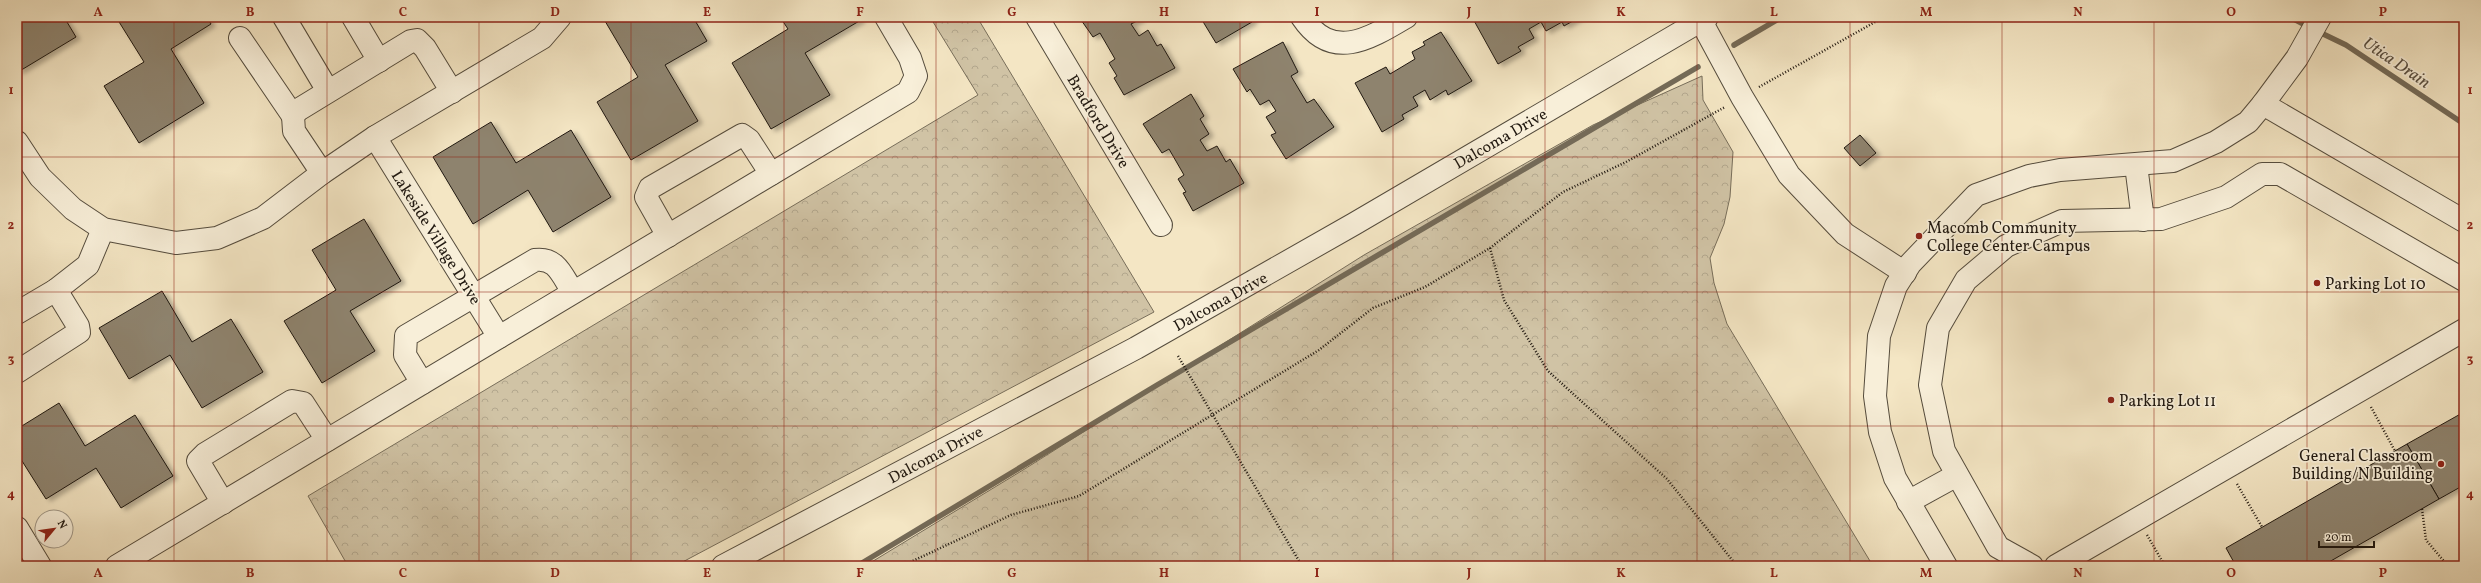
<svg xmlns="http://www.w3.org/2000/svg" width="2481" height="583" font-family="Vollkorn,serif">
<style>
.forest{fill:url(#forest-crowns);stroke:#786e5a}
.lines{fill:none;stroke-linecap:round;stroke-linejoin:round}
.stream{stroke:#746a57;stroke-width:5.5}
.building{fill:#8e836e;stroke:#201810;filter:url(#shadow)}
.minor-casing{stroke:#554c3d;stroke-width:24}
.path{stroke:#201810;stroke-width:2.5;stroke-dasharray:1 2;stroke-linecap:butt}
.minor{stroke:#f8efd9;stroke-width:22}
.grid{fill:none;stroke:#8f2418;stroke-width:1;stroke-opacity:0.55}
.poi-dot{fill:#8f2418;stroke:#f8efd9;stroke-width:1.5}
.labels{text-anchor:middle;stroke-width:3.5;stroke-linejoin:round;paint-order:stroke}
.street-label{font-size:16px;fill:#201810;stroke:#f8efd9}
.poi-label{font-size:16px;fill:#201810;stroke:#f8efd9;text-anchor:start}
.water-label{font-size:17px;font-style:italic;fill:#584e40;stroke:#f8efd9}
.neatline{fill:none;stroke:#8f2418;stroke-width:1.5}
.grid-label{font-size:13px;text-anchor:middle;font-weight:bold;fill:#8f2418}
</style>
<defs>
<pattern id="forest-crowns" width="20" height="18" patternUnits="userSpaceOnUse"><rect width="20" height="18" fill="#d0c3a5"/><path d="M2 6a3 3 0 1 1 6 0M12 15a3 3 0 1 1 6 0" fill="none" stroke="#b2a78d"/></pattern>
<filter id="shadow"><feDropShadow dx="4.5" dy="2.5" stdDeviation="2" flood-color="#0004"/></filter>
</defs>
<rect width="100%" height="100%" fill="#f4e6c4"/>
<filter id="stains"><feTurbulence type="fractalNoise" baseFrequency=".005" numOctaves="4"/><feColorMatrix values="0 0 0 0 .2 0 0 0 0 .09 0 0 0 0 .02 0 0 0 .5 -.17"/></filter>
<radialGradient id="worn" r=".72"><stop offset=".6" stop-color="#630" stop-opacity="0"/><stop offset="1" stop-color="#630" stop-opacity=".3"/></radialGradient>
<g class="forest">
<polygon points="930,17 977,17 1154,312 675,566 348,566 308,496 978,95"/>
<polygon points="1702,76 1703,100 1733,152 1730,197 1724,224 1710,258 1714,283 1727,324 1873,566 865,566 1023,470 1364,255 1593,125"/>
</g>
<g class="lines">
<g class="stream">
<polyline points="2290,17 2309,27"/>
<polyline points="2317,31 2346,45 2464,124"/>
<polyline points="1734,45 1782,17"/>
<polyline points="857,566 1157,385 1698,67"/>
</g>
</g>
<g class="building">
<polygon points="17,17 64,17 76,37 18,72"/>
<polygon points="116,17 207,17 211,24 171,49 204,103 139,143 104,86 144,62"/>
<polygon points="612,17 693,17 707,41 665,65 698,121 631,160 597,102 638,77 605,21"/>
<polygon points="780,17 859,17 861,20 805,53 830,95 771,129 732,63 788,29"/>
<polygon points="1079,17 1139,17 1141,19 1131,24 1139,36 1148,30 1157,46 1161,44 1175,68 1124,95 1114,78 1117,76 1109,63 1115,59 1100,33 1093,37"/>
<polygon points="1206,17 1256,17 1251,20 1252,22 1216,43 1202,20"/>
<polygon points="1472,17 1580,17 1564,26 1562,22 1546,31 1541,22 1529,29 1534,38 1518,47 1521,51 1498,64"/>
<polygon points="1441,32 1472,81 1448,95 1446,90 1430,100 1425,90 1413,97 1418,106 1402,115 1404,119 1382,132 1355,83 1386,67 1390,74 1415,59 1412,52 1425,45 1423,42"/>
<polygon points="1283,42 1298,72 1291,76 1307,103 1314,99 1334,127 1286,159 1271,135 1276,133 1266,117 1276,111 1269,100 1260,105 1250,89 1247,92 1233,69"/>
<polygon points="1191,94 1204,116 1200,119 1209,134 1200,140 1207,151 1217,146 1226,162 1230,159 1244,183 1193,211 1183,193 1186,192 1178,179 1184,175 1169,149 1162,153 1143,124"/>
<polygon points="491,122 516,163 571,130 611,197 553,232 528,190 473,224 433,157"/>
<polygon points="1860,135 1876,153 1860,166 1844,148"/>
<polygon points="364,219 401,281 350,311 375,351 322,383 284,321 336,290 312,250"/>
<polygon points="162,291 192,342 231,319 263,372 202,408 170,355 129,379 99,328"/>
<polygon points="59,403 85,446 135,415 173,476 121,508 96,468 46,499 17,453 17,429"/>
<polygon points="2464,412 2464,485 2439,499 2407,444"/>
<polygon points="2407,444 2439,499 2322,566 2236,566 2226,548"/>
</g>
<g class="lines">
<defs>
<g id="minor">
<polyline points="284,17 328,91"/>
<polyline points="353,17 379,61"/>
<polyline points="1037,17 1161,225"/>
<path d="M1302 17C1332 62 1369 39 1406 17"/>
<polyline points="1701,21 1742,97 1789,175 1845,234 1905,273"/>
<polyline points="240,38 293,116"/>
<polyline points="2263,104 2464,221"/>
<polyline points="375,137 499,337"/>
<polyline points="17,142 40,177 73,209 103,229 176,243 217,238 263,218 322,173 375,137 542,38 560,17"/>
<polyline points="2136,165 2143,220"/>
<polyline points="322,173 294,131 293,116 298,110 411,41 417,40 425,48 452,92"/>
<polyline points="668,236 646,197 650,188 742,135 749,140 771,174"/>
<polyline points="17,313 56,290 88,265 103,229"/>
<polyline points="17,372 79,332 78,326 56,290"/>
<path d="M422 383 405 355 406 336 535 260C557 257 562 276 573 292"/>
<polyline points="1908,502 1957,475"/>
<polyline points="223,503 198,461 205,454 292,401 303,403 327,440"/>
<polyline points="17,528 40,566"/>
<polyline points="117,566 908,92 916,76 910,58 886,17"/>
<polyline points="723,566 1136,348 1354,224 1707,17"/>
<polyline points="1946,566 1895,478 1880,432 1875,396 1879,336 1896,286 1910,264 1976,195 2029,176 2060,170 2173,161 2216,142 2248,122 2263,104 2297,58 2320,17"/>
<polyline points="2032,566 1998,547 1944,451 1930,385 1938,328 1966,280 2006,246 2062,221 2161,219 2226,197 2262,174 2280,174 2464,280"/>
<polyline points="2056,566 2464,330"/>
</g>
</defs>
<use href="#minor" class="minor-casing"/>
<g class="path">
<polyline points="1759,87 1884,17"/>
<polyline points="1490,248 1504,300 1548,371 1667,479 1737,566"/>
<polyline points="1178,356 1302,566"/>
<polyline points="2371,407 2395,451"/>
<polyline points="2237,484 2262,527"/>
<polyline points="2422,509 2426,540 2448,566"/>
<polyline points="2147,535 2165,566"/>
<polyline points="902,566 1011,515 1079,496 1319,350 1373,308 1425,287 1490,248 1563,192 1626,162 1725,107"/>
<polyline points="2158,566 2164,563"/>
</g>
<use href="#minor" class="minor"/>
</g>
<path class="grid" d="M174 17V566M327 17V566M479 17V566M631 17V566M784 17V566M936 17V566M1088 17V566M1240 17V566M1393 17V566M1545 17V566M1697 17V566M1850 17V566M2002 17V566M2154 17V566M2307 17V566M17 157H2464M17 292H2464M17 426H2464"/>
<g class="poi-dot">
<circle cx="1919" cy="236" r="4"/>
<circle cx="2317" cy="283" r="4"/>
<circle cx="2111" cy="400" r="4"/>
<circle cx="2441" cy="464" r="4"/>
</g>
<g class="labels">
<g class="street-label">
<text transform="translate(1099 121) rotate(59)" y="6">Bradford Drive</text>
<text transform="translate(1500 138) rotate(-30)" y="6">Dalcoma Drive</text>
<text transform="translate(437 237) rotate(58)" y="6">Lakeside Village Drive</text>
<text transform="translate(1220 301) rotate(-29)" y="6">Dalcoma Drive</text>
<text transform="translate(935 454) rotate(-28)" y="6">Dalcoma Drive</text>
</g>
<g class="poi-label">
<text x="1927" y="233">Macomb Community<tspan x="1927" dy="18">College Center Campus</tspan></text>
<text x="2325" y="289">Parking Lot 10</text>
<text x="2119" y="406">Parking Lot 11</text>
<text x="2433" y="461" text-anchor="end">General Classroom<tspan x="2433" dy="18">Building/N Building</tspan></text>
</g>
<g class="water-label">
<text transform="translate(2397 62) rotate(34)" y="6">Utica Drain</text>
</g>
</g>
<rect width="2481" height="583" fill="none" stroke="#f4e6c4" stroke-width="44"/>
<g transform="translate(54 529) rotate(61)"><circle r="19" fill="#f8efd9" stroke="#a29989"/>
<path d="M0-3L7 15L0 10L-7 15Z" fill="#8f2418"/>
<text y="-6" font-size="11" font-weight="bold" text-anchor="middle" fill="#201810">N</text>
</g>
<path d="M2319 541v6h55v-6" fill="none" stroke="#201810" stroke-width="2"/>
<text x="2325" y="541" font-size="12" fill="#201810" stroke="#f8efd9" stroke-width="3" paint-order="stroke">20 m</text>
<rect x="22" y="22" width="2437" height="539" class="neatline"/>
<g class="grid-label">
<text x="98" y="16">A</text>
<text x="250" y="16">B</text>
<text x="403" y="16">C</text>
<text x="555" y="16">D</text>
<text x="707" y="16">E</text>
<text x="860" y="16">F</text>
<text x="1012" y="16">G</text>
<text x="1164" y="16">H</text>
<text x="1317" y="16">I</text>
<text x="1469" y="16">J</text>
<text x="1621" y="16">K</text>
<text x="1774" y="16">L</text>
<text x="1926" y="16">M</text>
<text x="2078" y="16">N</text>
<text x="2231" y="16">O</text>
<text x="2383" y="16">P</text>
<text x="11" y="94">1</text>
<text x="2470" y="94">1</text>
<text x="11" y="229">2</text>
<text x="2470" y="229">2</text>
<text x="11" y="363">3</text>
<text x="2470" y="363">3</text>
<text x="11" y="498">4</text>
<text x="2470" y="498">4</text>
<text x="98" y="577">A</text>
<text x="250" y="577">B</text>
<text x="403" y="577">C</text>
<text x="555" y="577">D</text>
<text x="707" y="577">E</text>
<text x="860" y="577">F</text>
<text x="1012" y="577">G</text>
<text x="1164" y="577">H</text>
<text x="1317" y="577">I</text>
<text x="1469" y="577">J</text>
<text x="1621" y="577">K</text>
<text x="1774" y="577">L</text>
<text x="1926" y="577">M</text>
<text x="2078" y="577">N</text>
<text x="2231" y="577">O</text>
<text x="2383" y="577">P</text>
</g>
<rect width="100%" height="100%" filter="url(#stains)"/>
<rect width="100%" height="100%" fill="url(#worn)"/>
</svg>
